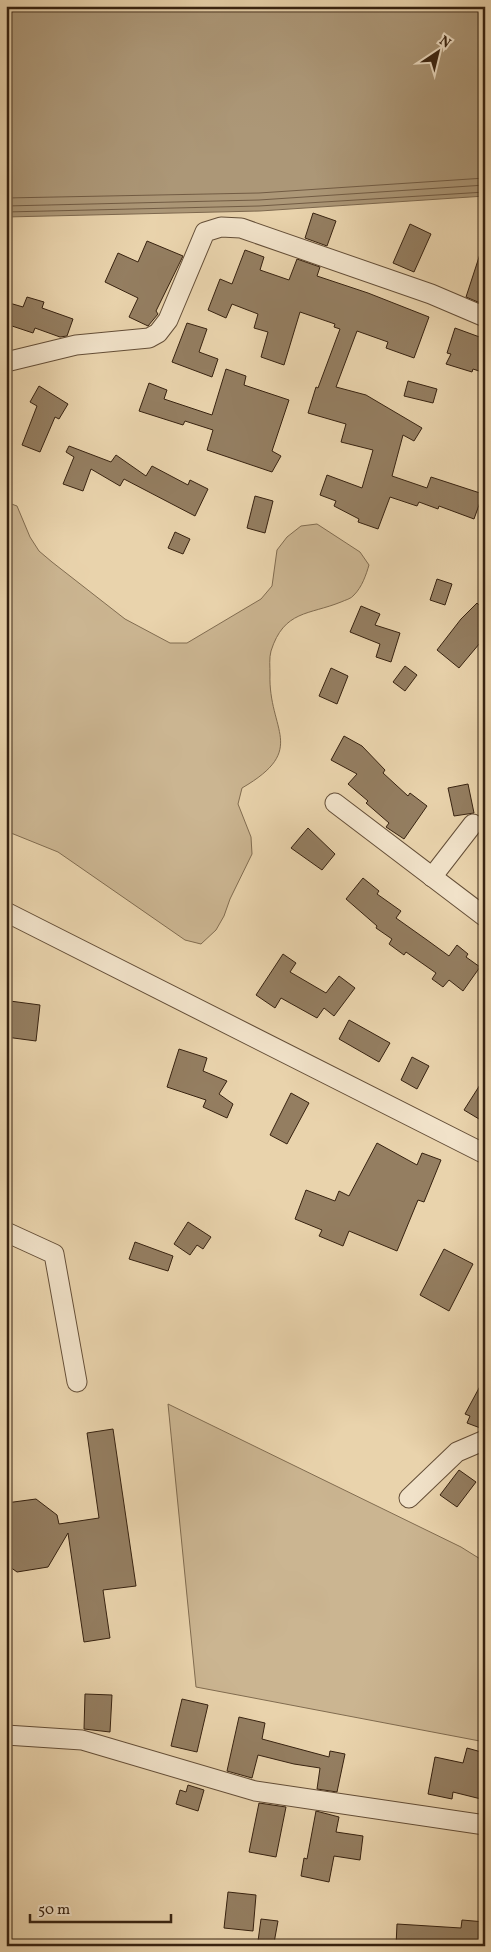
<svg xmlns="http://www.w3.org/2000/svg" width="491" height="1952" font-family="Vollkorn,serif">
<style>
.green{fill:#cbb591;stroke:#816c50}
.water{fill:#ac9777;stroke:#7d684e}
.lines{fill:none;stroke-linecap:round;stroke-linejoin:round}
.shore{stroke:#725c44;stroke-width:1}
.building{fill:#947e61;stroke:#372210}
.minor-casing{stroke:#644e37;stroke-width:21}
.minor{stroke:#f1e2c9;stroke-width:19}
</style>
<rect width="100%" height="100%" fill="#e9d3ac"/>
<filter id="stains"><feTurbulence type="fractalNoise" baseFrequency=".004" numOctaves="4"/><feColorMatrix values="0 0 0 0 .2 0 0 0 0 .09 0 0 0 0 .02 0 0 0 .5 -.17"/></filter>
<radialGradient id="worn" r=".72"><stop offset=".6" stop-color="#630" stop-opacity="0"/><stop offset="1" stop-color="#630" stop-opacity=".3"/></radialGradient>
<g class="green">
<path d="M6 502 17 506 30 537 39 551 52 562 125 619 170 643H187L261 599 272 586 277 550 287 537 301 526 317 524 360 552 369 565C366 575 362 587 354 595 351 599 345 600 341 602 309 615 284 610 271 651 269 658 270 667 270 674 268 731 309 749 242 788L238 804 251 837 252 854 230 899 224 916 216 930 201 944 185 940 58 852 6 831Z"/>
<polygon points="168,1404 461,1547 485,1562 485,1742 196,1687"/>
</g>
<polygon class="water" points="6,6 485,6 485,196 260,211 6,217"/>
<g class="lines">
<g class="shore">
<polyline points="6,198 259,193 485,178"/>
<polyline points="6,206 259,200 485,185"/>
<polyline points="6,212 259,206 485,192"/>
</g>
</g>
<g class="building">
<polygon points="313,213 336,221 327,246 305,238"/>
<polygon points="410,224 431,234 414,272 393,263"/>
<polygon points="147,241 183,256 156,311 158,314 148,326 129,317 138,298 105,282 118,253 138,262"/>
<polygon points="482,248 485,249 485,305 466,297"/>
<polygon points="245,250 264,257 260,270 289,280 297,259 320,267 317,276 368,293 429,317 414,358 386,348 388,342 357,331 336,387 366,395 422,428 414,441 403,435 392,476 427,488 431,477 483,494 474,519 439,506 438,509 419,502 417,506 390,497 378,529 358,522 359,519 334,506 336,501 320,495 327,475 362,488 373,450 341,442 346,424 308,413 316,387 318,388 340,329 334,327 335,324 300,312 284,365 261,357 268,332 254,328 258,314 232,304 226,318 208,310 220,279 232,284"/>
<polygon points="27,297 44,302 42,308 73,319 67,336 60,337 35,328 33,333 6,324 6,302 23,307"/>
<polygon points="187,323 207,329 199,352 218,359 212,377 172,362"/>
<polygon points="455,328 485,339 485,373 473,369 472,372 446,364 451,354 447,353"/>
<polygon points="226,369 246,376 244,385 289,400 272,451 281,456 272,472 207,450 213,430 185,421 183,425 139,411 149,383 167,390 164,399 212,415"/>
<polygon points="408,381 437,389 433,403 404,396"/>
<polygon points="39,386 68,404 59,419 55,417 40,452 22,445 37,406 30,402"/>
<polygon points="69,446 111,462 116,455 146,476 152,466 188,485 190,480 208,489 195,516 124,479 120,486 91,469 83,491 63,484 74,457 66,452"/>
<polygon points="255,496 273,501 265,533 247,528"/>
<polygon points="175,532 190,539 183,554 168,548"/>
<polygon points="437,579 452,584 445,605 430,600"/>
<polygon points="477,603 485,611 485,637 459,668 437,650 461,619"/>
<polygon points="361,606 380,614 375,625 400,633 391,662 376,657 380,644 350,632"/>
<polygon points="405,666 417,675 405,691 393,682"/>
<polygon points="331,668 348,676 337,704 319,696"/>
<polygon points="344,736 362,746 385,770 383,773 408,796 410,793 427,806 404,839 386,827 389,823 366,803 368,801 348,784 357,774 331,760"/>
<polygon points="468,784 474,813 454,816 448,788"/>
<polygon points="308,828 335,854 322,870 291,848"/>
<polygon points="363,878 379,891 377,894 401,911 396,918 427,940 449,956 457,945 468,954 466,957 480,967 463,991 449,980 443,987 432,979 436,973 406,952 404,955 389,944 392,939 376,928 377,926 346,899"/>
<polygon points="283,954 296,963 290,972 326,993 339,976 355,988 334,1016 324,1008 317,1018 281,998 275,1008 256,995"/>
<polygon points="10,1001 40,1005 36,1041 6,1037 6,1014 9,1014"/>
<polygon points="349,1020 390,1043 379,1062 339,1039"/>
<polygon points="179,1049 207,1058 203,1071 227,1081 219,1094 233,1104 227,1118 203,1107 206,1100 167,1087"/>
<polygon points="412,1057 429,1066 417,1089 401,1080"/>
<polygon points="485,1077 485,1110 479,1119 464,1110"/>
<polygon points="291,1093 309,1103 287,1144 270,1135"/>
<polygon points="377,1143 417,1165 422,1153 441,1160 424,1202 418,1200 397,1251 349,1231 343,1246 319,1236 322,1230 295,1219 306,1190 335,1201 339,1191 349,1196"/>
<polygon points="188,1222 211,1237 203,1249 197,1245 190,1255 174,1244"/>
<polygon points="135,1242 173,1256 168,1271 129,1259"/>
<polygon points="444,1249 473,1264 449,1311 420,1295"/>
<polygon points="485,1377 485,1429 483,1429 467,1423 470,1416 465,1414"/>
<polygon points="113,1429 136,1586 103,1590 110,1638 84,1642 68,1533 48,1567 17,1572 6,1564 6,1503 36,1499 57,1515 59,1524 99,1518 87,1433"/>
<polygon points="459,1470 476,1482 457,1507 440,1495"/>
<polygon points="85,1694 112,1695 110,1732 84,1729"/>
<polygon points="182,1699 208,1705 197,1752 171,1746"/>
<polygon points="239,1717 265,1723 262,1739 329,1757 330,1751 345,1754 337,1792 317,1789 320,1768 294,1764 258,1755 252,1778 227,1771"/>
<polygon points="467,1748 485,1753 485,1782 481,1799 453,1792 452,1799 428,1794 435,1757 463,1763"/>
<polygon points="188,1785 204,1790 198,1811 176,1804 180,1790 186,1792"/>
<polygon points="259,1803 286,1807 276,1857 249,1852"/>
<polygon points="316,1811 339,1817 336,1832 363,1836 360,1860 334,1856 329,1882 301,1876 304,1858 307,1859"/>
<polygon points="228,1892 256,1895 253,1931 224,1928"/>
<polygon points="261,1919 278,1921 274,1943 258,1941"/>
<polygon points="462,1920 485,1922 485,1946 396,1946 397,1924 461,1928"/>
</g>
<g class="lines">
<defs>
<g id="minor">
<polyline points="6,362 76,345 149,338 158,333 168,320 205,232 221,227 241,228 431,294 485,317"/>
<polyline points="335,803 485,917"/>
<polyline points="432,877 473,824"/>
<polyline points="6,912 485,1154"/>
<polyline points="6,1232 54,1254 77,1382"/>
<polyline points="409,1498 457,1452 485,1440"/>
<polyline points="6,1735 82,1740 255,1791 485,1825"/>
</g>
</defs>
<use href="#minor" class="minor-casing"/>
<use href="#minor" class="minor"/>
</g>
<rect width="491" height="1952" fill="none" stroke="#e9d3ac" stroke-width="25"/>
<rect x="8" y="8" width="476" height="1937" fill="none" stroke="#372210" stroke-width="2.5"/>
<rect x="12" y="12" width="466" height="1927" fill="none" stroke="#372210"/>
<g transform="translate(438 52) rotate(35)" stroke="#f1e2c9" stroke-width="4" paint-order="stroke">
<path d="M0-4L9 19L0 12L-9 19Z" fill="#372210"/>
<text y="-8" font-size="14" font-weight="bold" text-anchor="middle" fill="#372210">N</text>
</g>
<path d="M30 1914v8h141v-8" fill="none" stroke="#372210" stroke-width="2.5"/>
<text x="38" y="1914" font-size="15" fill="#372210" stroke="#f1e2c9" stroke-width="4" paint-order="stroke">50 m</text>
<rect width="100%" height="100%" filter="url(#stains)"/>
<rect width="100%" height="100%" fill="url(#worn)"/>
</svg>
